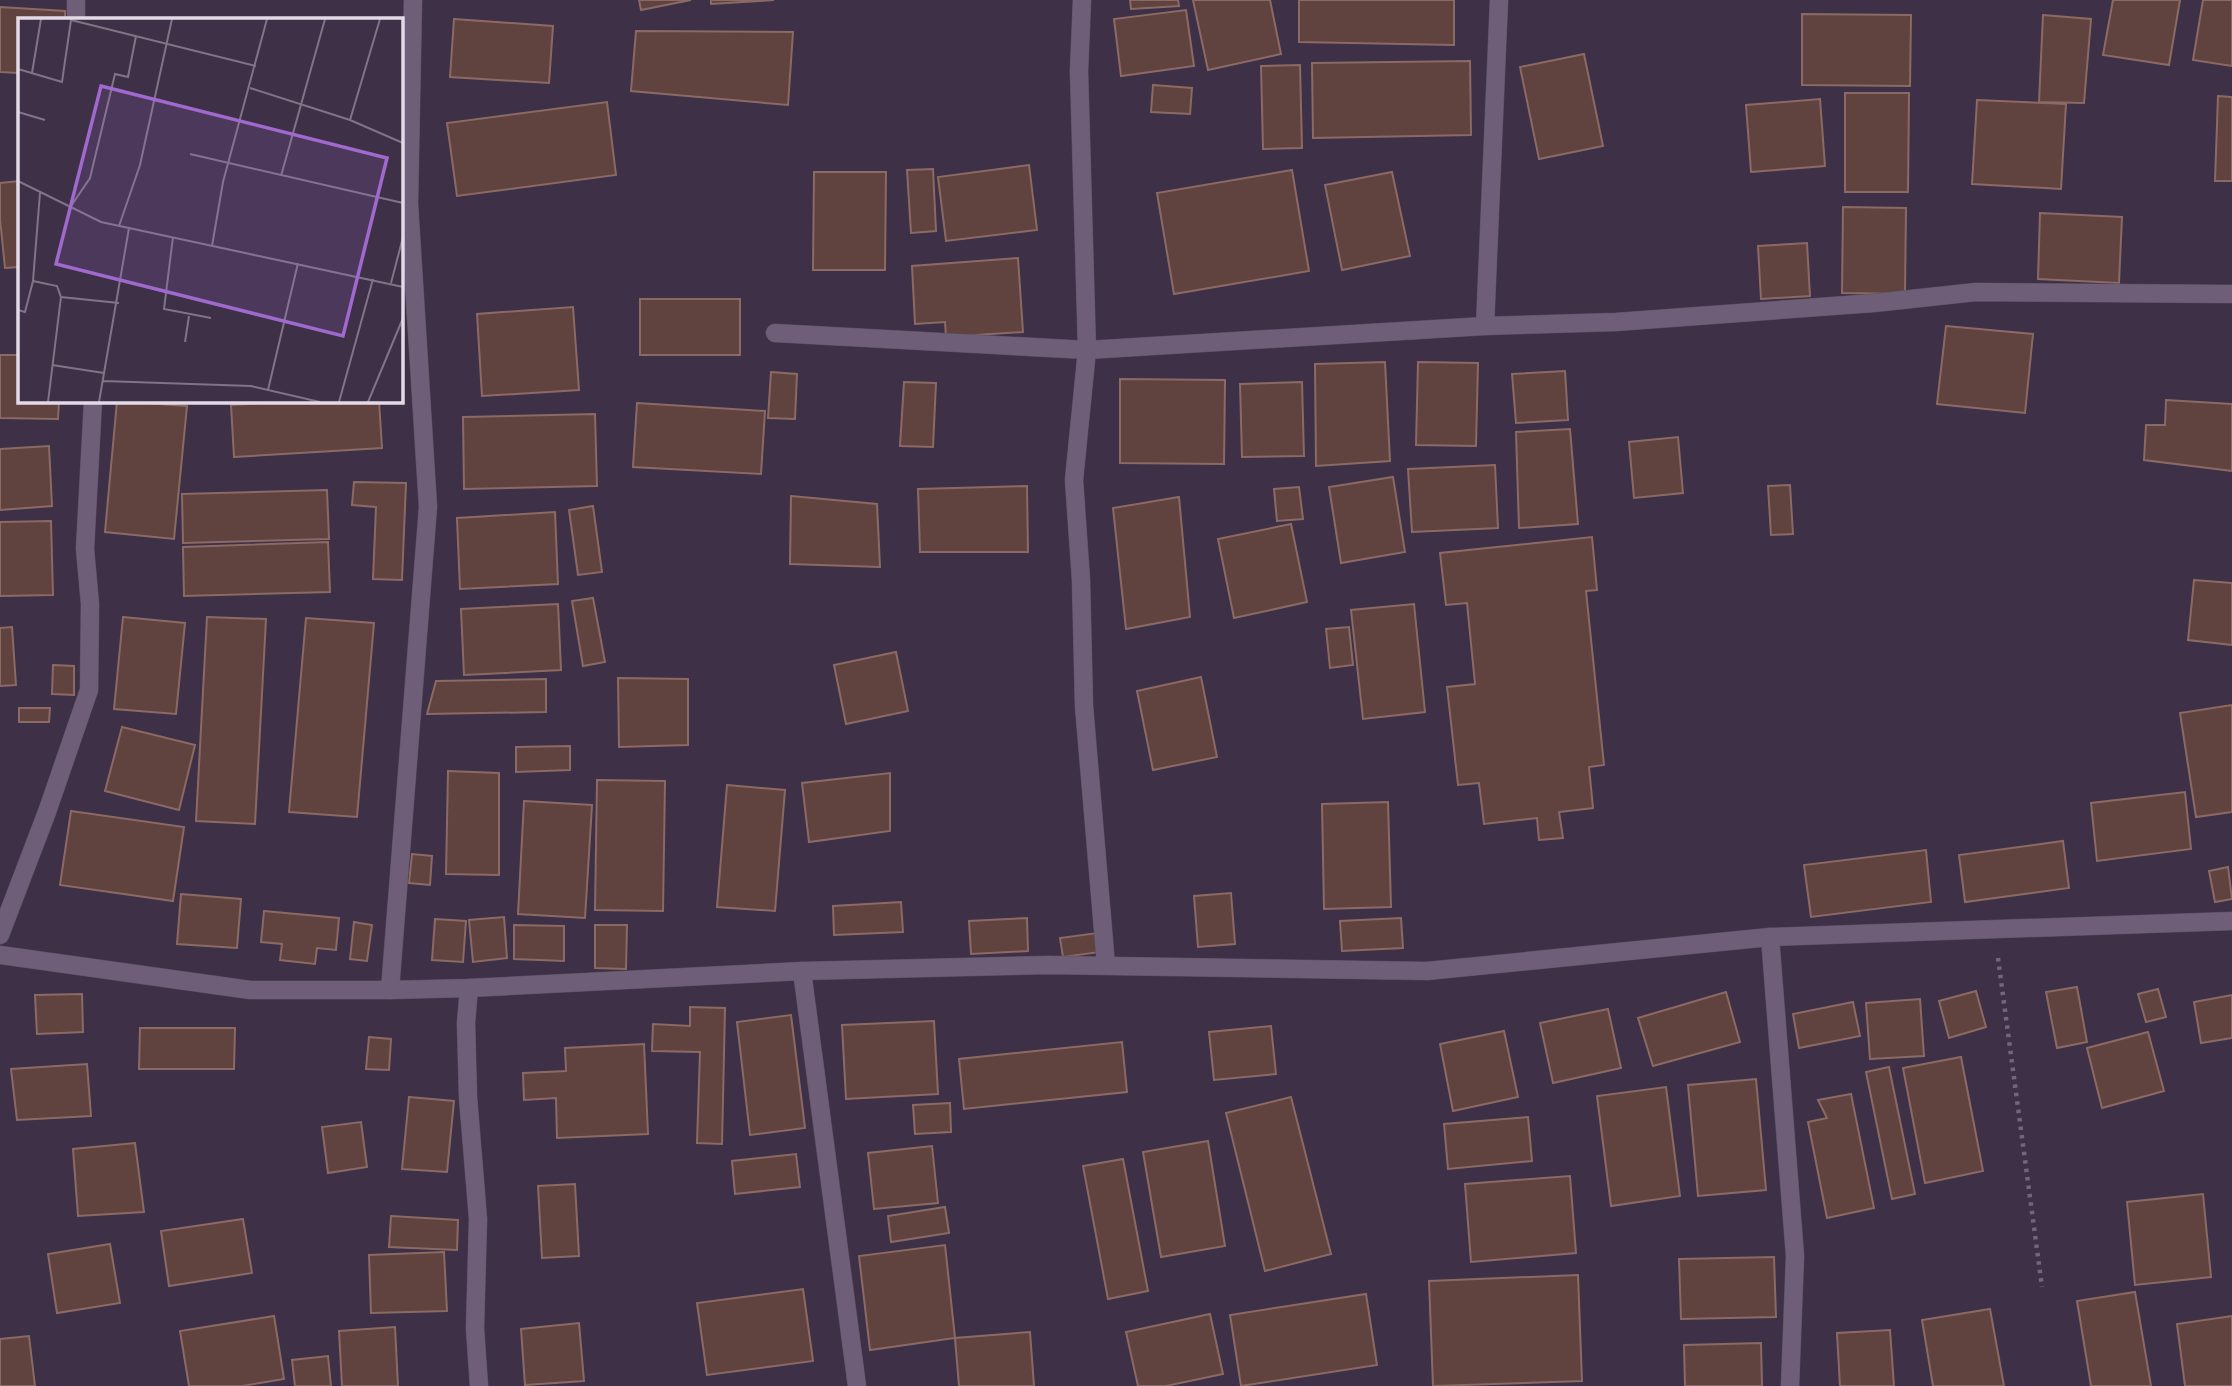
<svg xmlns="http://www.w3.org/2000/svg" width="2232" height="1386" font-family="Lato,sans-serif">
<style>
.building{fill:#60423e;stroke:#8b6a65;stroke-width:2}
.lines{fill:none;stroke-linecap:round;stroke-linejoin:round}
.street-casing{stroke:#5a4e61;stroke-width:19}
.path{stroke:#726679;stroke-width:4.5;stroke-dasharray:3.5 5;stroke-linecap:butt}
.street{stroke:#6e5e77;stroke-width:18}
.inset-road{fill:none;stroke:#807487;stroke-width:2}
.view{fill:#9f69cd;fill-opacity:0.15;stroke:#9f69cd;stroke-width:3.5}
.inset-edge{fill:none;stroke:#e3dae8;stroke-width:3.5}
</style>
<rect width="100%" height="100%" fill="#3e3046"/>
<g class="building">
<polygon points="639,0 691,0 641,10"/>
<polygon points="711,0 774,0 711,4"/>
<polygon points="1130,0 1178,0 1179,6 1131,9"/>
<polygon points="1193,0 1270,0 1281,54 1208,70"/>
<polygon points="1299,0 1454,0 1454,45 1299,42"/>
<polygon points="2113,0 2180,0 2169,65 2103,55"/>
<polygon points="2203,0 2232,0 2232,66 2193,60"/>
<polygon points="0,7 65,11 65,19 19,19 19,73 0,72"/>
<polygon points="1186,10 1194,66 1121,76 1114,19"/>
<polygon points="1802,14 1911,15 1910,86 1802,85"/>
<polygon points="2043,15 2091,19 2084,103 2039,102"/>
<polygon points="454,19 553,26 549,83 450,77"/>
<polygon points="636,31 793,32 788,105 631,91"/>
<polygon points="1584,54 1603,146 1539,159 1520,67"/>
<polygon points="1470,61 1471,135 1313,138 1312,63"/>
<polygon points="1300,65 1302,148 1263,149 1261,66"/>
<polygon points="1153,85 1192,88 1190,114 1151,112"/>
<polygon points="1845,93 1909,93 1908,192 1845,192"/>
<polygon points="2218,96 2232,97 2232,181 2215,181"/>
<polygon points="1820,99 1825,166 1751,172 1746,105"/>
<polygon points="1977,100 2066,104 2061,189 1972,184"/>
<polygon points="607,102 616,175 457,196 447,123"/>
<polygon points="1029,165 1037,230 946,241 938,177"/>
<polygon points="933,169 936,231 911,233 907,170"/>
<polygon points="1292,170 1309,271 1174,294 1157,193"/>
<polygon points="814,172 886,172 885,270 813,270"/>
<polygon points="1392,172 1410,256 1342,270 1325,185"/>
<polygon points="19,181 19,267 5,268 0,219 0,183"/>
<polygon points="1843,207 1906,208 1905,294 1842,293"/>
<polygon points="2040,213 2122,217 2119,283 2038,279"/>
<polygon points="1807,243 1810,296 1761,299 1758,246"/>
<polygon points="1018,258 1023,332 946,337 945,322 915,324 912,266"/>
<rect x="640" y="299" width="100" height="56"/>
<polygon points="573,307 579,390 482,396 477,314"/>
<polygon points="1946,326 2033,334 2025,413 1937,404"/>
<polygon points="0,355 19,355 19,401 59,401 58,419 0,418"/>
<polygon points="1385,362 1390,461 1316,466 1315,364"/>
<polygon points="1418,362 1478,363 1476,446 1416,445"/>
<polygon points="1565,371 1568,420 1516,423 1512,374"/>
<polygon points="771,372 797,374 795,419 768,418"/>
<polygon points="1120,379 1225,380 1224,464 1120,463"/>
<polygon points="904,382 936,383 933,447 900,446"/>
<polygon points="1302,382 1304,456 1242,457 1240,384"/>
<polygon points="2166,400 2232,404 2232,471 2144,460 2146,425 2165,425"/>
<polygon points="117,401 187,406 174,539 105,532"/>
<polygon points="297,401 379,401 382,448 234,457 231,405"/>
<polygon points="637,403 765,411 761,474 633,467"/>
<polygon points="595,414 597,486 464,489 463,417"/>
<polygon points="1570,429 1578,524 1519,528 1516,432"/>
<polygon points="1678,437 1683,493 1634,498 1629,442"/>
<polygon points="49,446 52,506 0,510 0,449"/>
<polygon points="1495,465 1498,528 1412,532 1408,469"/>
<polygon points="1393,477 1405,552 1341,563 1329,487"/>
<polygon points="354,482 406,483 402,580 373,579 376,507 352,505"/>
<polygon points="1790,485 1793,534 1771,535 1768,486"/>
<polygon points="1027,486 1028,552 920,552 918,489"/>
<polygon points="1299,487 1303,519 1277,521 1274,489"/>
<polygon points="327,490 329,539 183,543 182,494"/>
<polygon points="791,496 877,504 880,567 790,564"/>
<polygon points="1179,497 1190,617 1126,629 1113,508"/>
<polygon points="593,506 602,572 578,575 569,510"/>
<polygon points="555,512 558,584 460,589 457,518"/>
<polygon points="51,521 53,595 0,596 0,522"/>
<polygon points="1291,524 1307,602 1234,618 1218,539"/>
<polygon points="1592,537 1597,590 1586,591 1604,765 1589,767 1593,808 1559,812 1563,838 1539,840 1537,818 1484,824 1479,783 1458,785 1447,687 1475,684 1467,603 1446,605 1440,553"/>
<polygon points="328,542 330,592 184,596 183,547"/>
<polygon points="2194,580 2232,583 2232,645 2188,640"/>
<polygon points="593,598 605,662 583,666 572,601"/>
<polygon points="558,604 561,670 464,675 461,609"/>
<polygon points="1414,604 1425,712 1363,719 1351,610"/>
<polygon points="123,617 185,623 176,714 114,709"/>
<polygon points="207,617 266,619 255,824 196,821"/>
<polygon points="306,618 374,623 357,817 289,812"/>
<polygon points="12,627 16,685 0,686 0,628"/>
<polygon points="1349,627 1353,665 1330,668 1326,629"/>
<polygon points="896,652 908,711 846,724 834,665"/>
<polygon points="53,665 74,666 74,695 52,694"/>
<polygon points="1201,677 1217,757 1153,770 1137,691"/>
<polygon points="618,678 688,679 688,745 619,747"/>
<polygon points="546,679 546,712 427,714 436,681"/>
<polygon points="2232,705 2232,812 2196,817 2180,713"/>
<polygon points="19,708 50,708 49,722 19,722"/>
<polygon points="122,727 195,745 179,810 105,791"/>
<polygon points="570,746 570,770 516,772 516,747"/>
<polygon points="448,771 499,773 499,875 446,874"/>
<polygon points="890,773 890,831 809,842 802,783"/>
<polygon points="597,780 665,781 663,911 595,910"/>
<polygon points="727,785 785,790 775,911 717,907"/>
<polygon points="2185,792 2191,849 2097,861 2091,803"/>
<polygon points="524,801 592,805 585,918 518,914"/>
<polygon points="1388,802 1391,907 1324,909 1322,804"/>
<polygon points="71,811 184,827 173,901 60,885"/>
<polygon points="2063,841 2069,888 1965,902 1959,855"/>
<polygon points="1926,850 1931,902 1811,917 1804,865"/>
<polygon points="412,854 432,856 430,885 409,883"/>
<polygon points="2228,867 2232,899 2215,902 2209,871"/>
<polygon points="1231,893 1235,944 1198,947 1194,896"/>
<polygon points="181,894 241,899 237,948 177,944"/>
<polygon points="901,902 903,932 834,935 833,906"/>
<polygon points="264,911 339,918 336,950 317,948 315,964 280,960 282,944 261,942"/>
<polygon points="504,917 507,958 473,962 469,920"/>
<polygon points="1027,918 1028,951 971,954 969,921"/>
<polygon points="1401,918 1403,948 1342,951 1340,921"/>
<polygon points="435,919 466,921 463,962 432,960"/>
<polygon points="354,922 372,925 367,961 350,959"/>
<polygon points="514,925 564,926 564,961 514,959"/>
<polygon points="595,925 627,925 626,969 595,968"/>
<polygon points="1097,933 1100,952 1063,957 1060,938"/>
<polygon points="2077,987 2087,1042 2057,1048 2046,992"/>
<polygon points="2158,989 2166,1017 2146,1022 2138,994"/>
<polygon points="1976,991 1986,1027 1949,1038 1939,1001"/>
<polygon points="1726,992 1740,1042 1653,1066 1638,1018"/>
<polygon points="82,994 83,1032 37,1034 35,995"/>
<polygon points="2232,995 2232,1038 2201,1043 2194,1002"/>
<polygon points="1920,999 1924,1056 1870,1059 1866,1003"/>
<polygon points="1853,1002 1860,1036 1799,1048 1793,1014"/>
<polygon points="690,1007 725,1008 722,1144 697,1143 700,1052 652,1051 653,1024 690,1026"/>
<polygon points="1608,1009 1621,1068 1553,1083 1540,1023"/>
<polygon points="791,1015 805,1128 750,1135 737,1022"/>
<polygon points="934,1021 938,1094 846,1099 842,1025"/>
<polygon points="1271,1026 1276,1074 1214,1080 1209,1032"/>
<polygon points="140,1028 235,1028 234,1069 139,1069"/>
<polygon points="1504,1031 1518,1097 1453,1111 1440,1044"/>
<polygon points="2148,1032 2164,1091 2102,1108 2087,1048"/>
<polygon points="369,1037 391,1039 389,1070 366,1069"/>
<polygon points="1122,1042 1127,1092 964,1109 959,1059"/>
<polygon points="644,1044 648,1134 557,1138 556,1098 524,1100 523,1073 566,1071 565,1048"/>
<polygon points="1961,1057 1983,1171 1925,1183 1903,1068"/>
<polygon points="87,1064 91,1116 17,1120 11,1069"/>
<polygon points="1889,1067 1915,1194 1892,1199 1866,1072"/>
<polygon points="1756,1079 1766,1190 1698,1196 1688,1085"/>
<polygon points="1666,1087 1680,1196 1611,1206 1597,1096"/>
<polygon points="1851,1094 1874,1208 1827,1218 1808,1122 1827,1118 1818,1100"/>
<polygon points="409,1097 454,1101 447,1172 402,1169"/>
<polygon points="1291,1097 1331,1254 1265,1271 1226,1113"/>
<polygon points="950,1103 951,1132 915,1134 913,1105"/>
<polygon points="1528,1117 1532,1161 1448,1169 1444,1124"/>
<polygon points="361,1122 367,1167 328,1173 322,1127"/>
<polygon points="1208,1141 1225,1246 1161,1257 1143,1152"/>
<polygon points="135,1143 144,1212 78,1216 73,1149"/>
<polygon points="932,1146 938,1203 874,1209 868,1153"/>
<polygon points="796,1154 800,1187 735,1194 732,1161"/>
<polygon points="1123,1159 1148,1291 1108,1299 1083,1166"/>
<polygon points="1570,1176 1576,1253 1471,1262 1465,1184"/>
<polygon points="575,1184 579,1256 542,1258 538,1186"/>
<polygon points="2203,1194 2211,1277 2135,1285 2127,1202"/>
<polygon points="945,1207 949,1233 891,1242 888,1216"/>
<polygon points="391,1216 458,1220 457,1250 389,1247"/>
<polygon points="243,1219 252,1273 169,1286 161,1231"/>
<polygon points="110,1244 120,1303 57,1313 48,1254"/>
<polygon points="945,1245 955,1338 870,1350 859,1256"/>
<polygon points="444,1252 447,1311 371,1313 369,1255"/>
<polygon points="1774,1257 1776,1317 1681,1319 1679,1259"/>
<polygon points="1578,1275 1582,1381 1433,1386 1429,1281"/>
<polygon points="803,1289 813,1361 707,1375 697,1303"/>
<polygon points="2135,1292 2151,1386 2091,1386 2077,1301"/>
<polygon points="1366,1294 1377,1365 1241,1386 1230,1315"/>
<polygon points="1990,1309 2004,1386 1933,1386 1922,1320"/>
<polygon points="1210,1314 1223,1374 1166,1386 1138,1386 1126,1332"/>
<polygon points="274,1316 284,1379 242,1386 189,1386 180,1331"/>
<polygon points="2232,1316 2232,1386 2185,1386 2177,1324"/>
<polygon points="579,1323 584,1381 525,1385 521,1329"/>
<polygon points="395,1327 398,1386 342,1386 339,1331"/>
<polygon points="1890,1330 1894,1386 1840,1386 1837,1333"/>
<polygon points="1030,1332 1034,1386 959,1386 955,1338"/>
<polygon points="29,1336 35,1386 0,1386 0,1339"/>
<polygon points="1761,1343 1762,1386 1685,1386 1684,1345"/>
<polygon points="328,1356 331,1386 295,1386 292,1360"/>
</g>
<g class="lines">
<defs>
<g id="street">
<polyline points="1082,0 1079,71 1087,350 1074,480 1081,580 1084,706 1106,965"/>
<polyline points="76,19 76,0"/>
<polyline points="1485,326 1499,0"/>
<polyline points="775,333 1087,350 1485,326 1616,322 1874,303 1976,292 2232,294"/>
<polyline points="0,935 47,812 89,690 90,604 85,549 93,401"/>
<polyline points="1770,937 1795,1256 1790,1386"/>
<polyline points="0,955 250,990 390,990 469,988 802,971 1049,965 1427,971 1770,937 2232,921"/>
<polyline points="802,971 857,1386"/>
<polyline points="469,988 466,1023 468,1097 478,1219 475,1328 479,1386"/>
<polyline points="390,990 428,507 409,204 413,0"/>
</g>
</defs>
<use href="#street" class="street-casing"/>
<polyline class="path" points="1998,958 2042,1287"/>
<use href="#street" class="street"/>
</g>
<g transform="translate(18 18)">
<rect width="385" height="385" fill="#3e3046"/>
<path class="inset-road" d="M0 51 44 64 53 2 238 48M14 55 23 1M232 70 332 102 385 125M0 94 27 102M332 102 362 1M172 136 385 185M263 158 307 1M0 163 83 204 385 269M51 191 72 160 97 56 110 59 118 18M101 208 122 147 154 1M155 219 146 291 193 300M194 228 205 164 249 1M15 263 39 268 43 279 101 285M373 265 385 219M0 292 7 294 15 263 22 175M167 324 171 298M34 347 86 355M85 363 233 368 302 384M250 372 280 245M30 384 43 279M81 384 111 210M321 384 355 261M350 384 385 300"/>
<path class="view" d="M83 68 369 140 325 318 38 246Z"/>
<rect width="385" height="385" class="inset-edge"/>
</g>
</svg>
